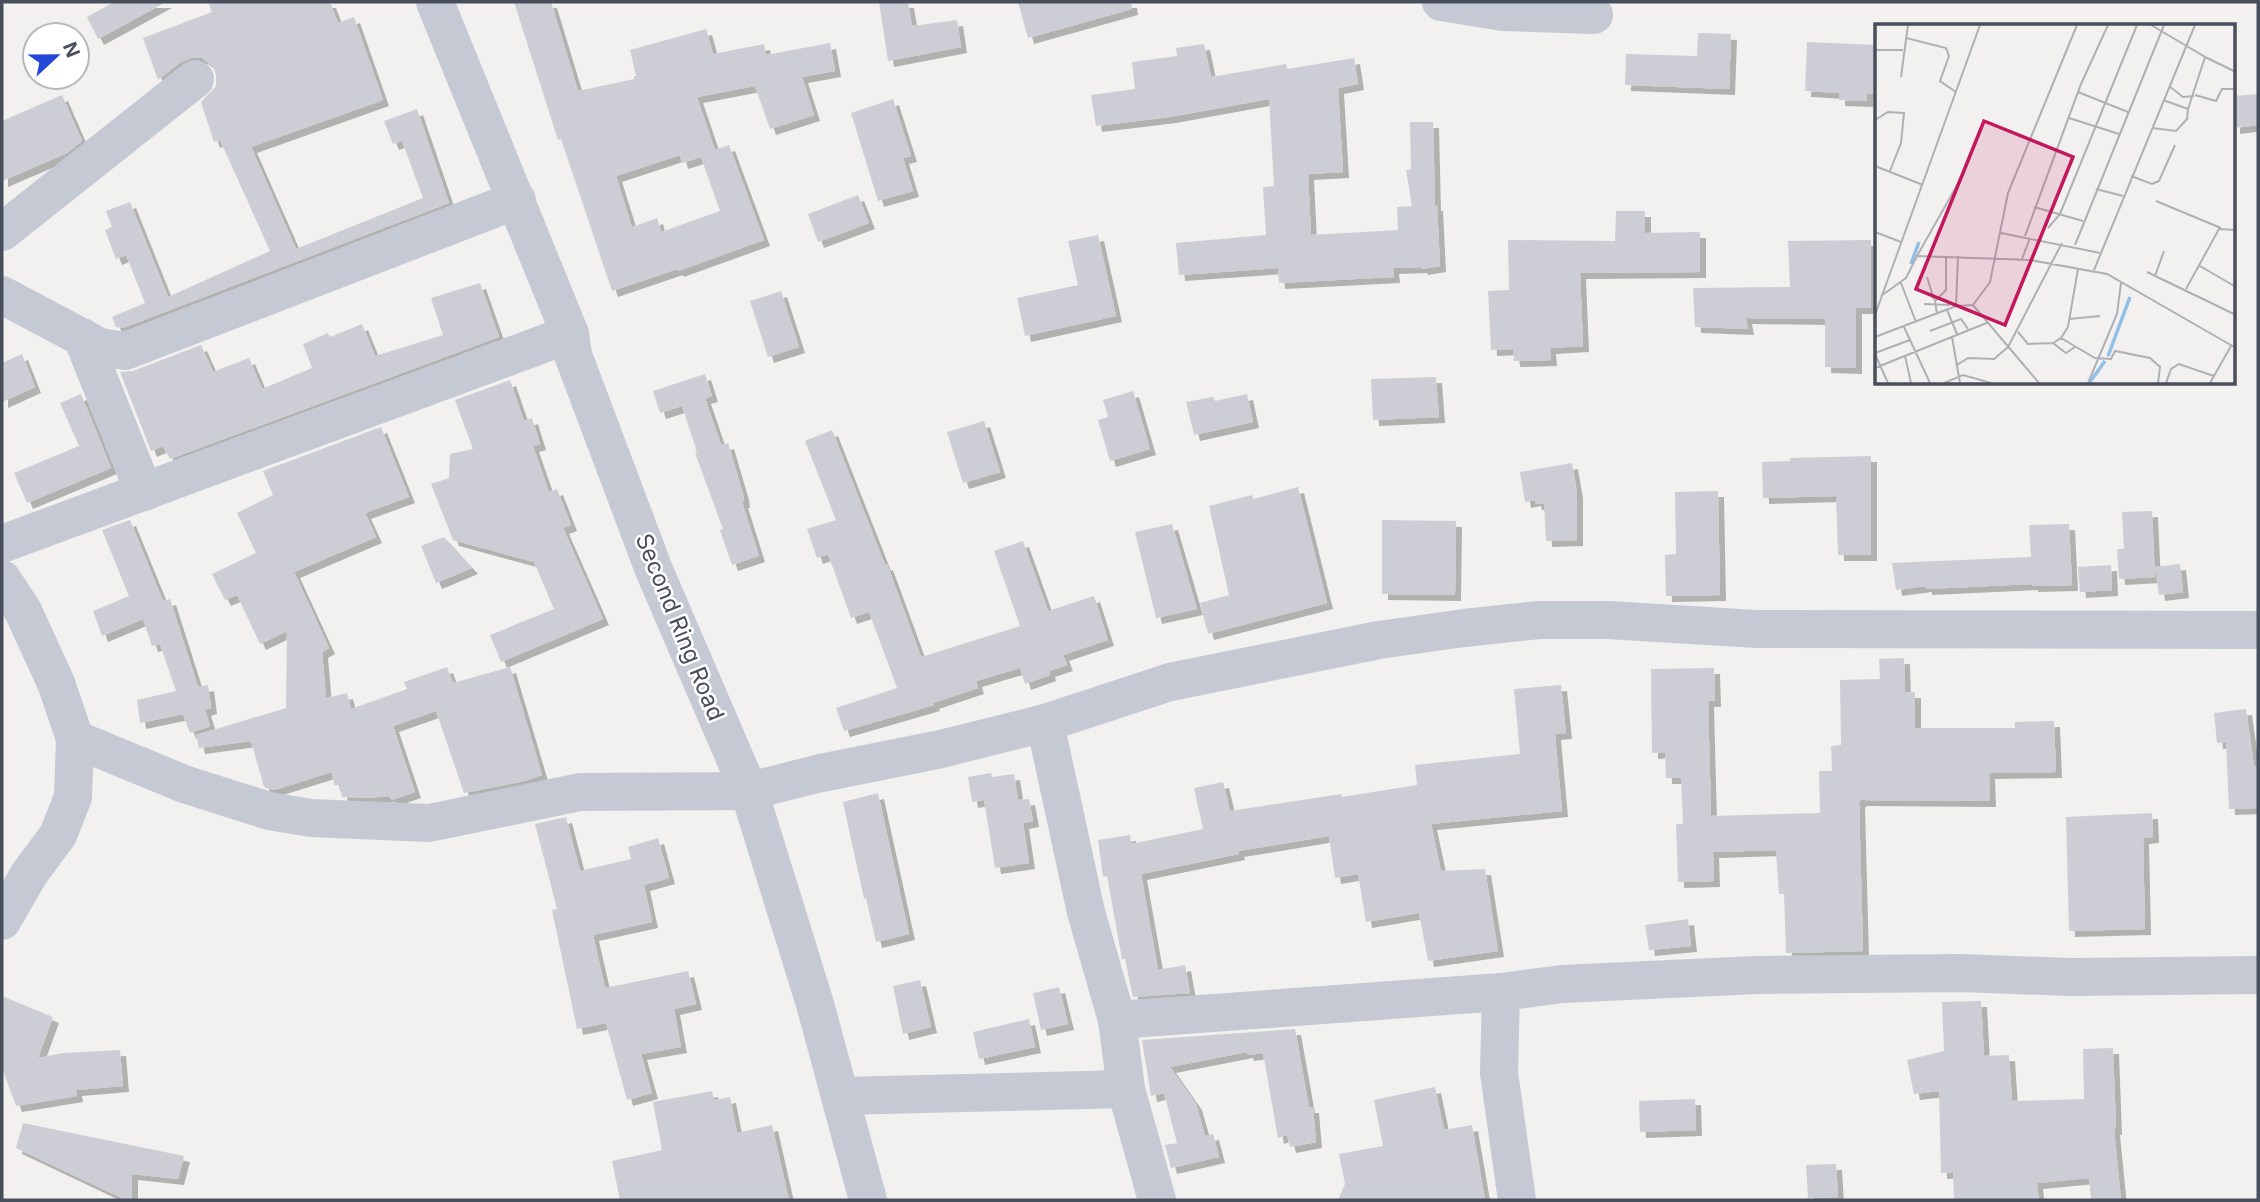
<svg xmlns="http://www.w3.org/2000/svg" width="2260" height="1202" font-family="Inter,sans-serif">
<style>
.building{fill:#cdced5;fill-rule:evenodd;filter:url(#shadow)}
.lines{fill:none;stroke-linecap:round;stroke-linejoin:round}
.minor{stroke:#c5c9d4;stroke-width:38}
.labels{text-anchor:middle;stroke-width:5;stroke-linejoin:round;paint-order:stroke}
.street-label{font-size:23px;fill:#494e5c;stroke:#fff}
.inset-river{fill:none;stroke:#91c0e7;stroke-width:3.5}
.inset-road{fill:none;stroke:#aeb0b5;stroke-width:2}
.view{fill:#c2185b;fill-opacity:0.15;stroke:#c2185b;stroke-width:3.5}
.inset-edge{fill:none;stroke:#494e5c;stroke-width:3.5}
</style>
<defs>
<filter id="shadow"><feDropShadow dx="6" dy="6" stdDeviation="0" flood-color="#0004"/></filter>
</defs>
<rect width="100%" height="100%" fill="#f2f1f0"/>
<g class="building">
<polygon points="114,2 166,2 98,39 87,17"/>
<polygon points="208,2 330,2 338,23 354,17 383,100 251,147 296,249 423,198 402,141 393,144 384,121 417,109 449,203 123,328 116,327 112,317 145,303 126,255 116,259 105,230 112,227 106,211 130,202 168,297 270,251 220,140 214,142 201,102 216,86 216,75 213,66 202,58 191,58 181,62 158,80 143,38 212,12"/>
<path d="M514 2H551L578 91 634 79V76H636L630 50 706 29 713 54 764 44 766 55 830 43 835 71 802 77 814 115 770 129 755 86 697 97 715 150 729 145 764 240 678 271 677 269 612 291 561 139 558 140ZM680 155 682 163 701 157 720 211 661 232 657 218 632 227 616 176Z"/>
<polygon points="879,2 908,2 912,26 957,20 961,47 888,61"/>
<polygon points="1018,2 1131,2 1132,9 1028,38"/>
<polygon points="1698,33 1731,34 1729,89 1625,85 1626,54 1697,56"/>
<polygon points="1807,42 1877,45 1877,94 1867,94 1867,101 1839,100 1839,93 1805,91"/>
<polygon points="1204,44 1211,77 1286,64 1287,69 1354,58 1358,84 1338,88 1343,172 1308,174 1311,235 1398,230 1397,207 1412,206 1406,170 1411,169 1410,122 1433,122 1435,205 1437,205 1440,266 1422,269 1421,267 1393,268 1394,277 1279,283 1278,268 1179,275 1176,243 1266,235 1263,187 1274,186 1269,99 1170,117 1096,126 1091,95 1135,89 1132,62 1177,56 1176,48"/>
<polygon points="2258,94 2258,125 2234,128 2234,96"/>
<polygon points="62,95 82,141 67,153 2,181 2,121"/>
<polygon points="893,99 911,156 903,158 913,191 878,201 851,113"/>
<polygon points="858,195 869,223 818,242 808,214"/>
<polygon points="1616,211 1645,211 1645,233 1700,232 1700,272 1580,273 1583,346 1550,348 1551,360 1514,361 1513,349 1491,350 1488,291 1509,290 1508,240 1615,241"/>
<polygon points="1098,235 1116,316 1025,336 1017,298 1078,285 1068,241"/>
<polygon points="1871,240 1871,308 1856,308 1856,368 1825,367 1825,319 1746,318 1748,329 1695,327 1693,288 1790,287 1788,241"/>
<polygon points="480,283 499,337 170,459 163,446 151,451 120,372 133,371 201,345 213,372 249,358 262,389 312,368 303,344 328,333 330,337 362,324 375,356 443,335 431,298"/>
<polygon points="781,291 799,347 768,357 750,301"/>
<polygon points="22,354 35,387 2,402 2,363"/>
<polygon points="705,374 712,396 705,398 721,445 728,443 743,494 744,502 742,502 759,556 732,565 720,530 723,529 695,453 697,452 682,406 660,413 653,391"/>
<polygon points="1436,377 1439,417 1373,420 1371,379"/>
<polygon points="510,380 524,421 532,418 540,444 533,446 549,492 557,489 571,525 563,528 603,619 501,662 490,635 554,609 534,562 453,540 431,484 449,478 450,454 473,449 455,400"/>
<polygon points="1133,391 1150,449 1110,461 1098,420 1108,417 1103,400"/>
<polygon points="81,394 111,468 27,503 14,473 79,446 60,403"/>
<polygon points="1247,394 1253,422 1194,435 1186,402 1213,397 1215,401"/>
<polygon points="984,421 1000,472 963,483 947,432"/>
<polygon points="381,427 409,497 365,513 376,537 294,572 329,648 322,652 326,698 347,693 351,709 407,689 404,682 447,667 453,683 510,667 542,775 525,781 464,793 436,711 393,726 415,792 392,800 389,796 367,798 342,797 340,785 334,785 332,772 274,790 264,787 251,741 199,748 196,735 286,708 287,631 260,644 237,595 225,600 212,574 256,553 237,513 273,495 263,471"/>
<polygon points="832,430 885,565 887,564 921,657 1020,626 994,551 1023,541 1048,611 1094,596 1108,640 1063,655 1067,665 1049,671 1050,675 1025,684 1020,668 976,681 978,688 933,703 934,705 844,731 836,708 897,688 869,612 851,618 828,554 817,558 807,529 836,520 805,441"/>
<polygon points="1871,456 1871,555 1838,555 1836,496 1763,498 1762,462 1790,461 1790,458"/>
<polygon points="1572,463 1577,493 1577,540 1546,541 1544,503 1536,504 1535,500 1525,502 1520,472"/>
<polygon points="1298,487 1327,603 1208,634 1200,603 1229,595 1209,506 1252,495 1253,499"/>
<polygon points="1718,491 1720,595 1666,596 1665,555 1676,554 1675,492"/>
<polygon points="2152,511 2155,577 2119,579 2117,549 2124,549 2122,512"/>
<polygon points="130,520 163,601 170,599 198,687 208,685 211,708 205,710 210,726 190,733 183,714 140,723 137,700 176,691 160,644 152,646 143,619 102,636 93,611 129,596 102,530"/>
<polygon points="1382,520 1456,521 1455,595 1382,594"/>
<polygon points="1172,524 1197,609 1156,618 1135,532"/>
<polygon points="2069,524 2072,585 2032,586 2032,584 1926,589 1926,586 1896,590 1892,563 2031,557 2029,525"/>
<polygon points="444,537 472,568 436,583 421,546"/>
<polygon points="2180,564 2183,592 2159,595 2155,567"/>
<polygon points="2111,565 2112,590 2080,592 2078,567"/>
<polygon points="1904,658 1905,692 1915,692 1915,728 2015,728 2015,722 2054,721 2056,772 1989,773 1990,801 1861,800 1859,802 1863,951 1786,953 1784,894 1779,894 1776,850 1713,852 1714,881 1678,882 1676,824 1683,824 1681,778 1666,778 1665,752 1652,753 1651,669 1714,668 1715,701 1708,701 1711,816 1820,813 1819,771 1832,771 1831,746 1841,745 1840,680 1880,679 1879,659"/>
<polygon points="1561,685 1566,733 1555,734 1562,811 1431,824 1441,871 1485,869 1498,951 1428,961 1419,913 1366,922 1358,874 1335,878 1329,836 1238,851 1239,854 1141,874 1158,970 1185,965 1190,993 1133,997 1125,959 1122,959 1107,876 1103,877 1098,840 1130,835 1131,844 1203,829 1194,788 1223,782 1230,811 1341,794 1342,797 1417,785 1415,765 1520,754 1514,689"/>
<polygon points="2246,709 2254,766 2258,766 2258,808 2229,809 2226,742 2217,743 2214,713"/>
<polygon points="991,773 992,777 1014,774 1018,800 1029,799 1033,821 1023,823 1029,863 995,868 984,800 972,802 968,777"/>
<polygon points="878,793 909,934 876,942 866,898 864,899 843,802"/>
<polygon points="2152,813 2153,837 2143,838 2145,929 2069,931 2066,817"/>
<polygon points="566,817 580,871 631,859 628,847 658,838 669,878 644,885 652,922 593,935 605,988 688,971 696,1004 674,1009 681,1047 641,1054 652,1093 627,1100 606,1023 577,1029 552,910 557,909 535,824"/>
<polygon points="1688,919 1691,946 1649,950 1645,925"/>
<polygon points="920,980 931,1027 903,1034 893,986"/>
<polygon points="1059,987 1068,1024 1041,1030 1033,993"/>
<polygon points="2,996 53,1017 38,1058 63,1053 120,1050 123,1086 76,1090 77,1096 16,1106 2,1068"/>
<polygon points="1981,1001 1984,1056 2009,1055 2012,1101 2084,1099 2083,1049 2113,1048 2116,1129 2114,1129 2121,1200 2091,1200 2089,1178 2037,1183 2039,1200 1954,1200 1953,1172 1941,1173 1939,1091 1914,1094 1907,1060 1944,1051 1942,1002"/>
<polygon points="1029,1019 1035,1047 979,1059 973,1032"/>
<polygon points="1295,1029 1309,1107 1313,1107 1316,1142 1290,1147 1287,1135 1278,1138 1263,1053 1248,1055 1247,1052 1170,1067 1196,1104 1205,1136 1213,1134 1219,1157 1171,1168 1165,1145 1177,1143 1164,1093 1151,1096 1142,1040"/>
<polygon points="1435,1087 1444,1130 1472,1125 1485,1200 1338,1200 1345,1184 1339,1154 1383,1146 1374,1100"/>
<polygon points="712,1091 714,1100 730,1097 737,1133 772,1125 789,1200 620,1200 612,1161 662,1150 653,1102"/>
<polygon points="1695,1099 1696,1130 1640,1132 1639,1101"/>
<polygon points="23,1123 184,1156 178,1179 132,1174 132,1200 126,1200 16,1148"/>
<polygon points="1836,1164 1838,1197 1808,1198 1806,1165"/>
</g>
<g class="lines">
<g class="minor">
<polyline points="435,2 570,334 573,355 654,570 749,791 815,1004 868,1200"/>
<polyline points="1441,2 1503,12 1594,15"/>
<polyline points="2,232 195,79"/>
<polyline points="2,295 100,347 125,351 517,200"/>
<polyline points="82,337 144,492"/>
<polyline points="2,544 570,334"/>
<polyline points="2,579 23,611 56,683 75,739 73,797 58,835 29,874 2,921"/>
<polyline points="1045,723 1086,912 1117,1020 1126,1089 1157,1200"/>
<polyline points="75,739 184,784 269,811 311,818 429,823 580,792 749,791 821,773 941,749 1045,723 1170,682 1379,640 1464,628 1539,620 1607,620 1757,629 2258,630"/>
<polyline points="1501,992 1499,1073 1517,1200"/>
<polyline points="1117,1020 1501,992 1562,984 1757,975 1960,973 2072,977 2258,975"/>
<polyline points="840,1096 1126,1089"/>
</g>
</g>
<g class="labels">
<g class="street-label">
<text transform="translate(680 627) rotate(68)" y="8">Second Ring Road</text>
</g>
</g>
<g transform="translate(1875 24)">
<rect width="360" height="360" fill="#f2f1f0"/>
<path class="inset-river" d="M36 240 44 218M233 332 255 273M215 358 230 337"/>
<path class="inset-road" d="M276 1 330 33 313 85M31 14 71 24 74 32 65 57 81 68M0 26H28M330 33 361 48M26 53 33 1M294 62 308 73 319 72M203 68 253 88M320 71 341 77 347 65H361M194 94 244 110M0 96 13 88 29 89 26 119 15 147M277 104 301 107 312 95 313 85 288 76M0 142 48 161M256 152 277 160 284 157 300 121M221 165 248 172M281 177 346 204M159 183 208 197M173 204 185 190 262 1M0 208 26 218M126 209 225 229M150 212 206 60 233 1M200 221 289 1M42 232 90 147M147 235 155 214M325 242 361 263M219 246 320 1M272 248 361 291M280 252 289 227M52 253 59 276M26 259 41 298M311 265 344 205 361 206M6 272 31 254 42 232 155 236 232 250 361 324M49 280 75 281M98 281 115 258 133 169 202 1M81 282 83 232M72 286 82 310M62 290 60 277 71 266V232M0 291 105 1M194 295 225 292M29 303 55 359M55 307 86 295 93 305M143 308 153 320 178 319 186 314 193 303 203 245M0 313 81 282 98 281 164 359M77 313 85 359M186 314 220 334 236 335 240 327 275 334 285 343 283 359M178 319 191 329 200 323M0 329 35 316M0 330 13 359M30 332 36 359M82 341 93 334 119 335 133 323 187 219M0 344 114 298M69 359 88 351 116 359M213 359 242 290 246 259M291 359 296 345 304 340 339 352M335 359 356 322"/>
<path class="view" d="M109 97 198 133 130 301 41 265Z"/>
<rect width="360" height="360" class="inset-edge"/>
</g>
<rect width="2260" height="1202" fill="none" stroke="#494e5c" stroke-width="7"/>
<g transform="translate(56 56) rotate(68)"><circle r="33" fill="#ffffff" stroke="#b6b8be" stroke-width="2"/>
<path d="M0-5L12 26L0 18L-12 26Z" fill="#2446d9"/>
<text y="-10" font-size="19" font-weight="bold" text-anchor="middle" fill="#494e5c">N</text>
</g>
</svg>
